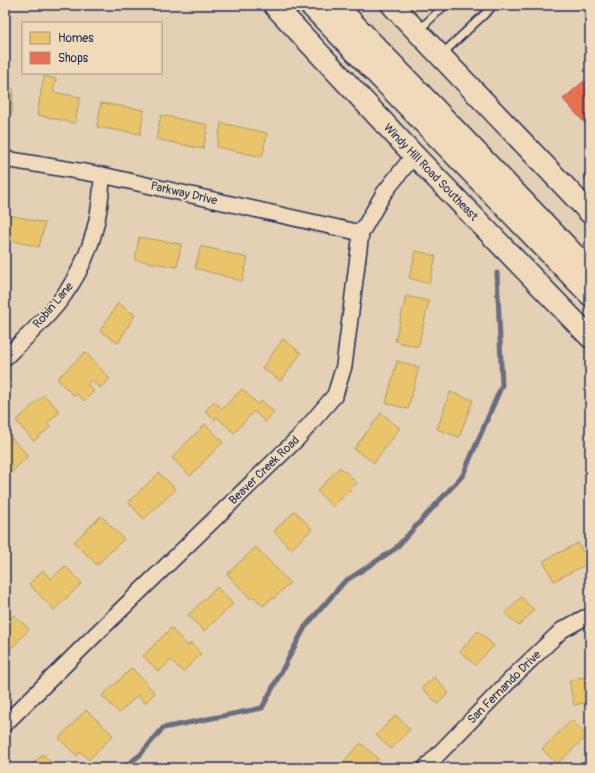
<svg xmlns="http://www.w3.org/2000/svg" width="595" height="773" font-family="Pangolin,sans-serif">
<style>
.homes{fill:#e9c46a;stroke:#ab9766}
.shops{fill:#e76f51;stroke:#aa5c55}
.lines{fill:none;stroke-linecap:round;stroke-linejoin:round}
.stream{stroke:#696d7f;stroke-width:5}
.lane-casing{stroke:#1b2f5e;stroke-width:10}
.street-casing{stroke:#1b2f5e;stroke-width:18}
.secondary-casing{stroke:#1b2f5e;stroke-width:24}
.lane{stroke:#f1dab9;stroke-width:7}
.street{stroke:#f1dab9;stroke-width:15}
.secondary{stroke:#f1dab9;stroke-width:21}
.labels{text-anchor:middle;stroke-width:4;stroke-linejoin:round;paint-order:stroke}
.street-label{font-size:12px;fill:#1b2f5e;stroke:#f1dab9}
</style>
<rect width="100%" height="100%" fill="#e4d0b4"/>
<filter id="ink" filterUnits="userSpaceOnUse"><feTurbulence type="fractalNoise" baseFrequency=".025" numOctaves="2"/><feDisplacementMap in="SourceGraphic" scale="8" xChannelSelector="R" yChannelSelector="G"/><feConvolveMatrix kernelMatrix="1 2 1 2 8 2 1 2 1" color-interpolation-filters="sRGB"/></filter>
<g filter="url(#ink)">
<g class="homes">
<polygon points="44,76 56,79 53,92 80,97 75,123 37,115"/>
<polygon points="5,87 13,88 12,113 5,112"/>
<polygon points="101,103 144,110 140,134 97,127"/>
<polygon points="161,115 208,125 203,149 156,139"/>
<polygon points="221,123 267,133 262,157 217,147"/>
<polygon points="5,214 45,223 39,247 5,239"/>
<polygon points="139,237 181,244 177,267 135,260"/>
<polygon points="201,246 248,258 242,281 195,268"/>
<polygon points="416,251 436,256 429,284 409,278"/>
<polygon points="406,296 429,301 418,347 395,341"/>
<polygon points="118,303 135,315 118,343 100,331"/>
<polygon points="283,339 301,353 281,381 262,368"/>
<polygon points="85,352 110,379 100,388 91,380 87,384 94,391 84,401 77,394 74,396 57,379"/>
<polygon points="397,361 419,367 408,409 386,403"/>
<polygon points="242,389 258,404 262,401 274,412 265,422 254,411 234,433 217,417 214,420 205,411 214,401 222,409"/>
<polygon points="450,392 473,400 459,437 437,429"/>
<polygon points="44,395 60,412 47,423 50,427 34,441 16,421"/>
<polygon points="381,413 400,428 374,463 354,449"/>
<polygon points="205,424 223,442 190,476 172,458"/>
<polygon points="5,431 28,456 5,478"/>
<polygon points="340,467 357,483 333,507 317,491"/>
<polygon points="159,473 176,489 144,519 128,502"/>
<polygon points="295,511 312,529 291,549 274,531"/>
<polygon points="101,516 124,539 97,565 74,542"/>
<polygon points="578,543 589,563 554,581 543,561"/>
<polygon points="256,547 290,583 273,599 272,598 263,606 254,597 251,599 227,574"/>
<polygon points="65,566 82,583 54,610 29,584 43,570 51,579"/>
<polygon points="217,587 233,604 204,631 188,615"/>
<polygon points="521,597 534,610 519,626 505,614"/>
<polygon points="14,615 29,629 5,655 5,625"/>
<polygon points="171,628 188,646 191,643 201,654 183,672 171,660 159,672 143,656"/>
<polygon points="478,631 494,646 475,665 460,651"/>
<polygon points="132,668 155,693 145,703 138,695 119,713 102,696"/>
<polygon points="590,676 590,702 574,705 569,680"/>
<polygon points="434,677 449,693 438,704 422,688"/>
<polygon points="86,710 113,735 89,760 80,752 77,756 59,738"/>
<polygon points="396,715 410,729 391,749 376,735"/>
<polygon points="572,720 587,736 557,764 542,749"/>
<polygon points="361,743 378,759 369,768 337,768"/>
<polygon points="43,754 57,768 29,768"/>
</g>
<polygon class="shops" points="584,81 590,87 590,129 563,99"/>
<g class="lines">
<g class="stream">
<polyline points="585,176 590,172"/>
<polyline points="123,768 140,755 163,728 262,708 305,627 344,582 395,549 463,475 502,385 497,273"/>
</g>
<defs>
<g id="lane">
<polyline points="419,30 445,5"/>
<polyline points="442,54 490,9 492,5"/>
</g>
<g id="street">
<polyline points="5,159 102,175 361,233"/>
<path d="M5 358C24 339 46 320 62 298 89 262 101 220 102 175"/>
<polyline points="5,724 96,634 298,438 335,395 344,366 361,233 384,193 414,155"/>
<polyline points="425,768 517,673 562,630 584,618 590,618"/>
</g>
<g id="secondary">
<polyline points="274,5 414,155 590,337"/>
<polyline points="310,5 590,295"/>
<polyline points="336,5 590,271"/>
<polyline points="392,5 590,213"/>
</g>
</defs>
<use href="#lane" class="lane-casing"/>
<use href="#street" class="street-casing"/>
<use href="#secondary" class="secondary-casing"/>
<use href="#lane" class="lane"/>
<use href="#street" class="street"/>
<use href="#secondary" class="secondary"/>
</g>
</g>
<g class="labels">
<g class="street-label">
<text transform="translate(431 172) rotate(46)" y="4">Windy Hill Road Southeast</text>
<text transform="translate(184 193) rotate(13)" y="4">Parkway Drive</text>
<text transform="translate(53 305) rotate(-50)" y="4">Robin Lane</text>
<text transform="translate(264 470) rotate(-44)" y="4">Beaver Creek Road</text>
<text transform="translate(504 687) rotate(-45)" y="4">San Fernando Drive</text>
</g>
</g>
<rect width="595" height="773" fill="none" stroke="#f1dab9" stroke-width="20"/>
<rect x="10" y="10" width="575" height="753" fill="none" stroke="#1b2f5e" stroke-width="1.5" filter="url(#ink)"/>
<rect x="22" y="22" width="140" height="52" fill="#f1dab9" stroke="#9b9695"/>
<rect x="30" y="32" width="20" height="12" fill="#e9c46a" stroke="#9b9695"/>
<text x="58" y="42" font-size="12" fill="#1b2f5e">Homes</text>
<rect x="30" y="52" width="20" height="12" fill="#e76f51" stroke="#9b9695"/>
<text x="58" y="62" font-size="12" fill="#1b2f5e">Shops</text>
</svg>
